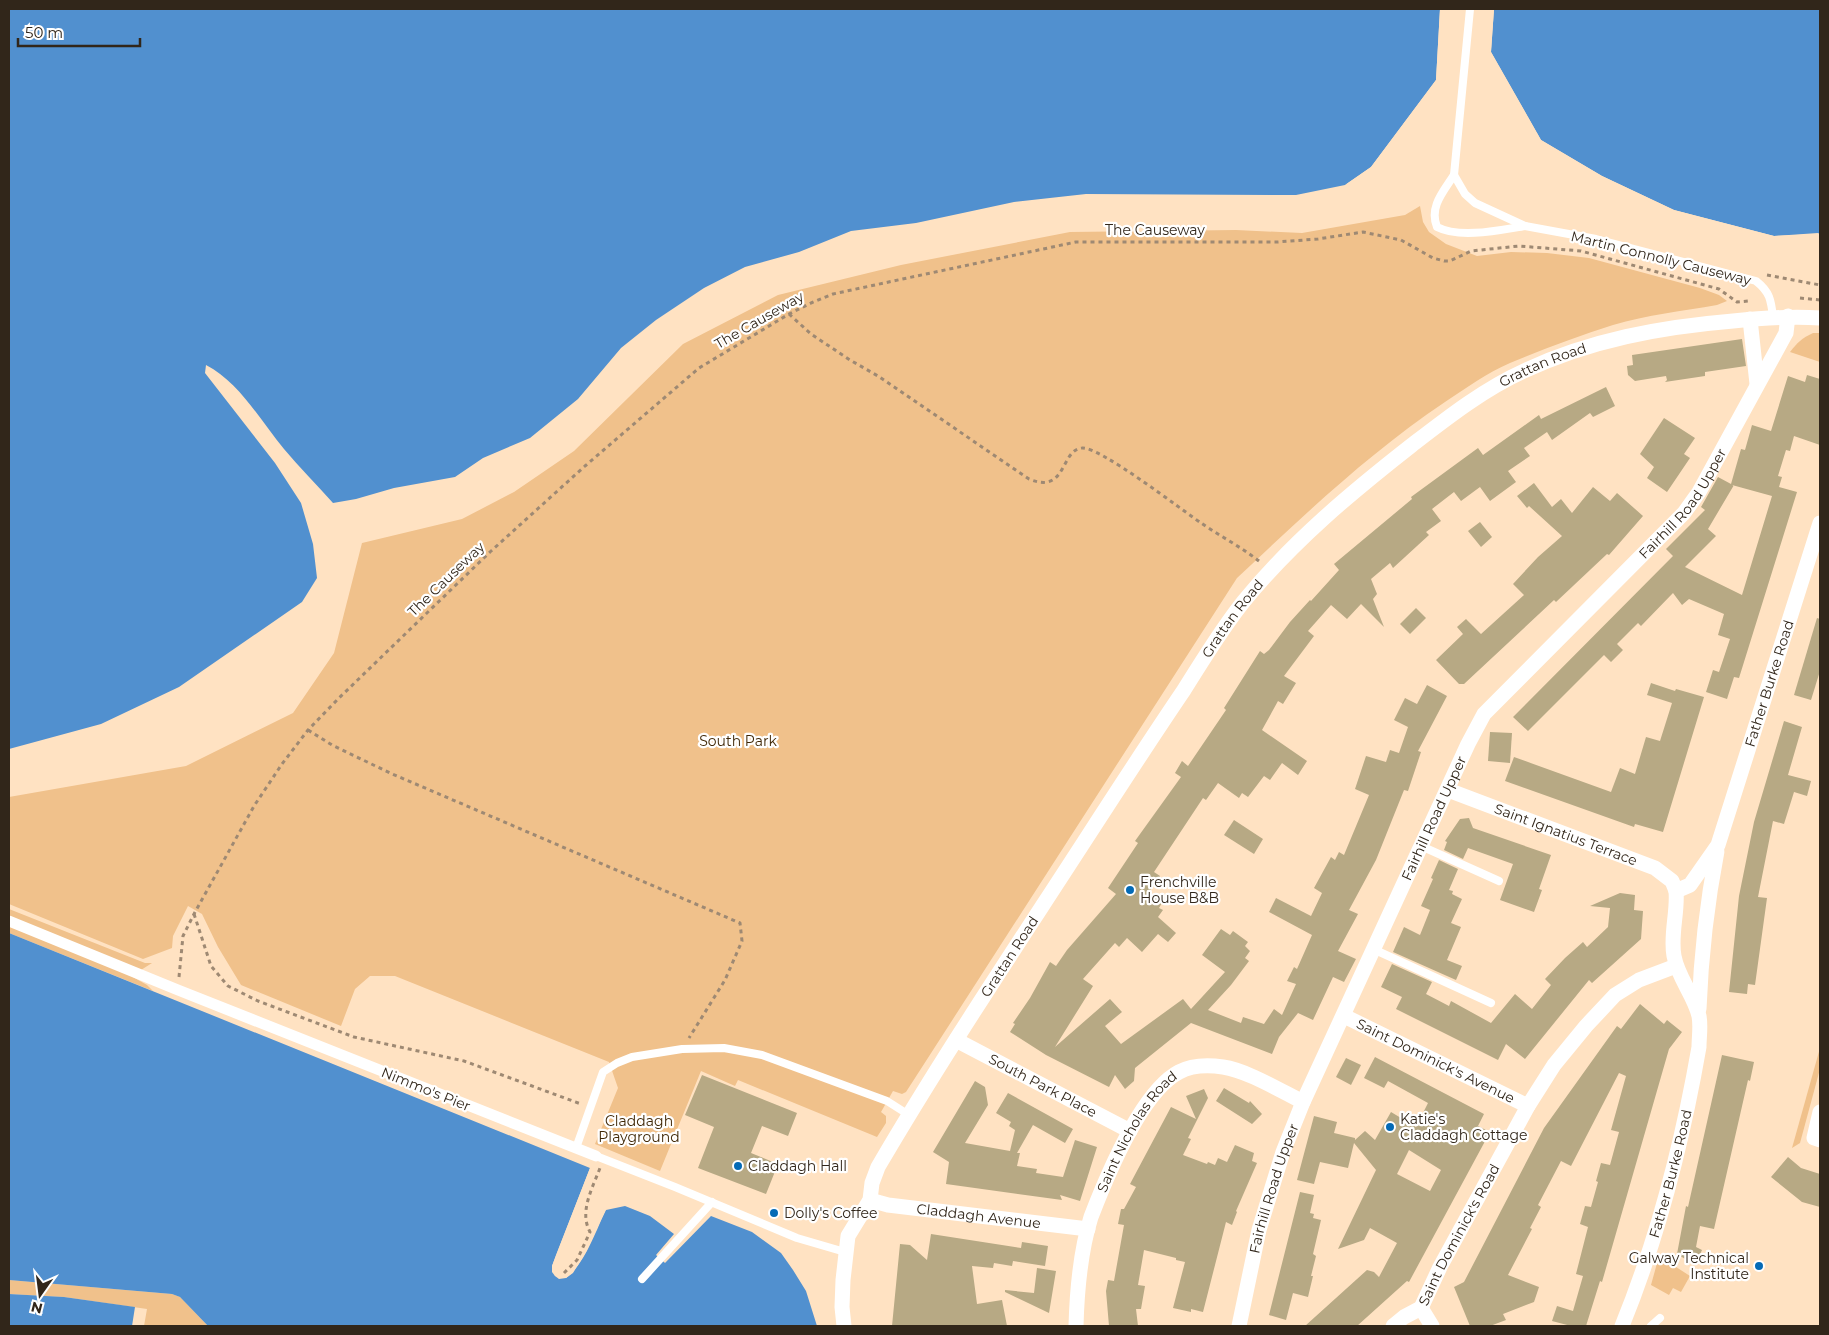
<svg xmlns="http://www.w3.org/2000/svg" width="1829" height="1335" font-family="Montserrat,sans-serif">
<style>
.green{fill:#f0c18b}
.water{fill:#5190cf}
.pier{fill:#ffe2c2}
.building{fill:#b7a984;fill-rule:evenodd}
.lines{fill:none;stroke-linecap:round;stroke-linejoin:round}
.path{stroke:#9e8973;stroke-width:3;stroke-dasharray:4 4;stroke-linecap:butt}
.service{stroke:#fff;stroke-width:8}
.pedestrian{stroke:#fff;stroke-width:11}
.minor{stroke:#fff;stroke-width:15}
.poi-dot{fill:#046ab6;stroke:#fff;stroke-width:2}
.labels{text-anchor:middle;stroke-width:4.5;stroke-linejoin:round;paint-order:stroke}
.street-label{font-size:14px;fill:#31261a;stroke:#fff}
.park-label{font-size:14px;fill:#402807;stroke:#fff}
.poi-label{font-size:14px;fill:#31261a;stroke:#fff;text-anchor:start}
</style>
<rect width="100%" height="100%" fill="#ffe2c2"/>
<g class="green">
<path d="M1420 206 1423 222 1429 232 1446 244 1477 256 1511 252 1547 253 1589 258 1700 288 1719 295 1727 301 1717 305C1683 311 1647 315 1613 325 1579 336 1543 349 1510 363 1487 373 1466 388 1445 402 1369 453 1303 516 1237 578L906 1092 902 1094 893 1091 881 1112 886 1116V1123L877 1137 738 1080 735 1086 701 1071 660 1171 595 1144 618 1088 609 1062 395 976H370L355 989 341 1026 241 985 218 947 202 914 188 906 173 936 172 948 143 959 9 904V797L186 766 293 713 334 653 362 543 462 519 514 492 574 451 683 344 778 295 901 265 1070 232 1236 230 1302 233 1405 215Z"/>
<path d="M1813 333H1820V362L1790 352C1797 343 1802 338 1813 333Z"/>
<polygon points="9,909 145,963 152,963 141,970 9,916"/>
<polygon points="9,924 126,973 147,985 153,991 9,933"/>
<polygon points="1820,1048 1820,1069 1800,1143 1792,1148"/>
<polygon points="1659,1256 1690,1276 1681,1292 1673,1288 1669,1295 1651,1285"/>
<polygon points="9,1280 172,1294 180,1297 208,1326 144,1326 147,1309 64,1297 9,1294"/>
</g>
<g class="water">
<path d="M9 9H1440L1436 80 1371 167 1345 185 1296 195 1086 194 1014 202 916 223 851 231 799 252 745 267 704 288 656 320 621 348 578 399 530 438 483 458 455 477 394 488 356 499 333 503C317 485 299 467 284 449 260 420 240 383 206 365L205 373 275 463 301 503 313 544 317 578 302 602 179 687 101 724 9 749Z"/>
<polygon points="1494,9 1820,9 1820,234 1774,236 1674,210 1602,176 1541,140 1491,52"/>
<path d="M9 933 590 1168 556 1255 552 1266 555 1276 566 1278C585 1264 596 1230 606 1210L625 1206 650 1216 674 1234 656 1255 665 1263 711 1216 752 1232 781 1253 793 1270 806 1291 817 1326H208L180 1297 172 1294 9 1280Z"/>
<polygon points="9,1294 64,1297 135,1307 132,1326 9,1326"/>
</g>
<g class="pier">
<polygon points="1440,9 1443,9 1439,81 1372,169 1351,183 1345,185 1371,167 1436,80"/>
<polygon points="1492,9 1494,9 1491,52 1541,140 1602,176 1674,210 1774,236 1818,233 1820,234 1820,236 1774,239 1673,213 1601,179 1539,142 1489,53"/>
<polygon points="590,1168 593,1169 555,1266 556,1275 559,1276 565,1275 571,1271 584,1251 604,1208 607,1207 586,1252 573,1273 566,1278 559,1279 555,1276 552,1272 552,1266"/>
</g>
<g class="building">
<polygon points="1742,339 1746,366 1705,372 1705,376 1665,382 1667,380 1666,376 1635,381 1628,375 1627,366 1633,365 1632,355"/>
<path d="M1807 375 1820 379V445L1794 436 1790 451 1786 450 1778 476 1782 477 1779 487 1797 492 1739 678 1734 677 1727 699 1706 692 1713 670 1719 672 1730 639 1718 635 1724 614 1689 599 1682 605 1673 593 1641 626 1638 623 1617 644 1623 650 1611 662 1604 655 1528 731 1513 717 1673 556 1666 549 1705 510 1701 507 1718 477 1731 484 1741 449 1745 450 1752 425 1771 431 1788 376 1805 382ZM1732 485 1772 496 1742 595 1685 567 1716 536 1708 529 1734 485Z"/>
<polygon points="1606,387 1615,406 1593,417 1590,413 1552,440 1547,432 1524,448 1530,456 1508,471 1516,482 1490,501 1480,487 1461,501 1454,492 1432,509 1441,521 1426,532 1429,535 1393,568 1390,563 1371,579 1377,594 1373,599 1384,627 1361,604 1347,619 1331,605 1308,631 1314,636 1284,676 1296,683 1283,704 1278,701 1262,730 1307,761 1298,775 1282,763 1270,780 1264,776 1248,797 1242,793 1239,798 1218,783 1206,800 1203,798 1154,872 1160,876 1149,892 1163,901 1159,908 1163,910 1158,917 1176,933 1168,942 1158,934 1142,952 1127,938 1119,947 1115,943 1083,979 1093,986 1055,1047 1110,999 1122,1012 1105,1026 1121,1044 1183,999 1191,1009 1225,972 1202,955 1221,929 1230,935 1233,931 1248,942 1245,946 1250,951 1245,958 1249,961 1231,985 1208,1010 1241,1023 1243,1017 1264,1024 1274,1009 1282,1015 1296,984 1287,981 1294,967 1297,969 1312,935 1269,912 1276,898 1311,916 1322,893 1314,888 1331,857 1335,860 1339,852 1344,855 1369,795 1355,789 1366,756 1386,762 1390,750 1399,753 1408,727 1394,720 1405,698 1417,704 1427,685 1447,696 1418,751 1421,752 1408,791 1404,790 1376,860 1349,910 1358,914 1338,951 1356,959 1344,982 1333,977 1313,1020 1298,1013 1279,1037 1272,1054 1191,1023 1135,1068 1134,1081 1125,1089 1115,1075 1109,1087 1046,1055 1010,1032 1015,1024 1013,1023 1030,998 1050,962 1056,966 1067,950 1116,894 1108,888 1138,843 1135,841 1181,777 1175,773 1182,761 1188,766 1226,710 1224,708 1260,651 1264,654 1269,650 1290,622 1310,600 1311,601 1339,570 1334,564 1412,499 1411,497 1478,448 1483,455 1539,415 1541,419"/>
<polygon points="1664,418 1695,438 1684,454 1690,458 1667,492 1647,478 1654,467 1640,454"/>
<polygon points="1534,483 1552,507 1561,499 1572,513 1593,487 1610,501 1617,493 1643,516 1609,555 1607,554 1556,602 1554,600 1464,684 1459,684 1436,660 1463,634 1457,627 1466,619 1481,634 1524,595 1513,584 1538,557 1562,536 1529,506 1527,508 1517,496"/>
<polygon points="1480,522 1492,537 1481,547 1468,531"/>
<polygon points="1416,608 1426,618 1410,634 1400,624"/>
<polygon points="1817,618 1820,619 1820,671 1811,700 1794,695"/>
<polygon points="1651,683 1675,691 1676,689 1704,697 1663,832 1635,824 1634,827 1505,781 1514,757 1611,792 1620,768 1635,774 1646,737 1660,741 1672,703 1647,695"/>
<polygon points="1784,721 1802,727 1788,775 1811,781 1807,796 1794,792 1784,824 1773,821 1758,897 1767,898 1755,985 1748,984 1747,994 1729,992 1739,896 1754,822"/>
<polygon points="1490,732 1512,733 1510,763 1488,761"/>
<polygon points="1469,818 1473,828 1551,855 1539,889 1542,890 1534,912 1500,900 1513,864 1468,848 1463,859 1444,850 1447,842 1445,841 1460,819"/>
<polygon points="1234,820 1263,839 1254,854 1224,835"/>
<polygon points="1439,860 1458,869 1449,890 1453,891 1452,894 1462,899 1451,923 1461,927 1447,960 1462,966 1456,980 1393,952 1404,927 1420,935 1430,910 1421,906 1433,879 1431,878"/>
<polygon points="1620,893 1635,895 1634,910 1643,911 1641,939 1592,983 1589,980 1525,1059 1506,1044 1498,1060 1396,1009 1402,997 1381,987 1392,964 1432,982 1426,994 1449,1006 1451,1001 1491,1023 1515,994 1532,1009 1551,985 1545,979 1565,958 1583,942 1587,947 1608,927 1610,908 1590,906"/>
<polygon points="1640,1004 1664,1024 1667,1020 1682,1032 1669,1049 1602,1282 1600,1281 1586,1326 1571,1326 1552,1321 1557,1306 1573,1311 1583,1276 1576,1274 1588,1227 1580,1224 1585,1206 1591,1207 1598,1182 1596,1181 1601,1163 1610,1165 1619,1132 1611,1130 1626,1076 1619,1073 1571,1166 1561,1161 1538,1205 1541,1207 1530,1228 1532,1229 1508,1275 1539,1287 1534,1302 1503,1314 1506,1320 1490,1326 1470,1326 1454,1287 1464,1282 1544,1128 1617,1026 1621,1029"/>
<polygon points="1722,1055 1754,1062 1750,1081 1748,1080 1714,1229 1700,1226 1696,1247 1702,1250 1695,1265 1677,1254 1686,1206 1688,1207"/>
<path d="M1375 1057 1484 1114 1478 1126 1490 1132 1409 1282 1407 1281 1357 1326H1305L1367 1270 1374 1272 1379 1277 1397 1243 1370 1228 1364 1240 1338 1249 1376 1170 1354 1143 1348 1168 1320 1162 1314 1184 1297 1180 1314 1116 1337 1122 1334 1133 1355 1138V1140L1365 1131 1375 1140 1391 1112 1416 1127 1428 1103 1388 1081 1384 1088 1364 1078ZM1409 1150 1441 1170 1430 1191 1397 1174Z"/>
<polygon points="1346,1058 1361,1065 1351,1085 1336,1077"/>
<polygon points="702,1075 797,1113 788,1136 762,1126 751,1153 778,1164 766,1194 698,1168 714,1127 685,1115"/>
<polygon points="975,1081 985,1087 988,1105 965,1143 1010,1151 1015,1130 1009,1126 1011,1122 996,1113 1008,1093 1073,1129 1065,1143 1033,1125 1017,1153 1020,1153 1017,1166 1037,1169 1036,1173 1063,1177 1075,1140 1097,1147 1080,1201 1060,1195 1062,1200 946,1184 949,1162 933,1152"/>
<polygon points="1224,1088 1249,1103 1250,1101 1262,1114 1252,1124 1216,1101"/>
<polygon points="1204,1089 1208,1098 1188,1138 1191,1139 1183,1155 1207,1164 1208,1162 1215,1165 1218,1158 1227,1162 1235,1145 1254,1153 1252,1161 1257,1163 1236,1211 1237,1212 1232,1225 1226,1222 1203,1312 1191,1309 1191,1312 1173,1308 1185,1262 1176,1260 1176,1258 1144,1250 1138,1285 1145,1286 1141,1309 1136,1309 1138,1326 1109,1326 1106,1291 1108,1280 1114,1281 1124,1225 1118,1224 1121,1209 1124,1209 1136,1187 1130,1184 1171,1107 1196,1119 1186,1096"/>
<polygon points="1788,1157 1801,1168 1820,1174 1820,1207 1802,1202 1771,1177"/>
<polygon points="1300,1192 1314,1195 1310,1213 1314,1214 1313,1218 1321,1220 1313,1254 1316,1256 1311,1276 1313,1276 1308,1297 1293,1293 1286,1320 1269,1315"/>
<polygon points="931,1234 1021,1248 1022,1242 1048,1246 1045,1266 1013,1261 1012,1266 994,1263 993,1268 972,1266 977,1304 1002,1300 1007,1326 892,1326 900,1244 910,1245 927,1260"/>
<polygon points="1037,1268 1056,1271 1049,1313 1005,1292 1005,1290 1034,1293"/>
</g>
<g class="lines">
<g class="path">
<polyline points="1767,275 1820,285"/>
<polyline points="1800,298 1820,300"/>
<path d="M789 314 811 334 850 360 878 376 1029 479C1067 495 1060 450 1082 448 1099 446 1182 510 1201 523 1220 536 1241 547 1259 561"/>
<polyline points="308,730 332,745 390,773 740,923 742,941 725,980 689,1038"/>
<polyline points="194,914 211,966 228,986 258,1001 354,1037 464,1061 581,1104"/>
<polyline points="179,977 183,936 194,914 254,806 282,764 308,730 339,698 490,552 585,466 699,368 789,314 811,303 833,294 884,283 1076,242 1277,242 1318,239 1363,232 1401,240 1433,258 1444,261 1450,261 1471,251 1519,246 1581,251 1719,289 1737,302 1748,301"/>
<path d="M564 1273 577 1260 590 1232C579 1212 592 1189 600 1168"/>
</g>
<g class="service">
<path d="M1470 9 1454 175C1443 192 1429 207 1437 227 1460 239 1500 230 1525 226"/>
<path d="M1454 175 1465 194 1475 203 1525 226 1596 239 1756 281C1770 292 1771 300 1773 317"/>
<polyline points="1421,846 1499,881"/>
<polyline points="1373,949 1491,1003"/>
<polyline points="576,1148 603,1072 617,1063 632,1057 682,1049 724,1048 762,1055 887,1101 909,1115"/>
<polyline points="596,1156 675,1187 797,1238 845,1252"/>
<polyline points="642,1279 712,1202"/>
<polyline points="1651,1326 1660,1318"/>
</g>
<polyline class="pedestrian" points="9,921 178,990 596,1156"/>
<g class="minor">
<polyline points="1750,319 1757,384"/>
<path id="s1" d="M1448 790 1655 868 1672 881 1676 891"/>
<path d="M1699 1009C1701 956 1707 903 1717 851"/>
<path id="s2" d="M1344 1016 1528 1106"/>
<path id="s3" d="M956 1040 1130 1131"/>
<polyline points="1820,1112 1814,1138 1820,1140"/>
<path id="s4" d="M870 1200 888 1205 1088 1229"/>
<polyline points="1421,1308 1432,1326"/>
<path id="s5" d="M844 1326 842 1307 843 1280 848 1236 870 1200 872 1183 878 1167C943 1056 1014 950 1084 842 1117 791 1150 740 1184 690 1203 660 1222 628 1244 601 1293 541 1352 492 1412 445 1447 418 1484 389 1524 371 1590 340 1661 327 1733 321 1762 318 1791 316 1820 318"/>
<path id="s6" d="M1076 1326C1077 1290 1080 1252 1091 1217 1106 1178 1141 1092 1179 1072 1192 1065 1209 1065 1223 1067 1246 1070 1281 1091 1303 1102"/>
<path id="s7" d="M1239 1326 1259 1230 1283 1152 1303 1102 1468 744 1484 714 1684 513 1699 492 1786 333 1788 316"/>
<path id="s8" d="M1393 1326 1404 1317 1421 1308 1440 1267 1528 1106 1554 1065 1586 1026 1615 995 1639 980 1676 966"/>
<path id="s9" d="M1622 1326C1657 1240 1683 1139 1699 1047 1699 1037 1701 1026 1699 1016 1694 995 1678 978 1674 956 1670 935 1678 912 1676 891L1690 885 1718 845 1820 523"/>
</g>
</g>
<g class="poi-dot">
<circle cx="1130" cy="890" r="5"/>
<circle cx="1390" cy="1127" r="5"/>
<circle cx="738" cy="1166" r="5"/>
<circle cx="774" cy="1213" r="5"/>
<circle cx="1759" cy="1266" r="5"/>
</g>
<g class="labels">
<g class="street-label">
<text x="1155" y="235">The Causeway</text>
<text transform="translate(1661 258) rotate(14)" y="5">Martin Connolly Causeway</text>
<text transform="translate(759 320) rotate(-30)" y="5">The Causeway</text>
<text dy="5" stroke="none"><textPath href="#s5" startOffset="1225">Grattan Road</textPath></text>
<text dy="5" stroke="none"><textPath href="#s7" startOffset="952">Fairhill Road Upper</textPath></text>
<text transform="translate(446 579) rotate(-44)" y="5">The Causeway</text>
<text dy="5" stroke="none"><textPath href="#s5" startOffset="820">Grattan Road</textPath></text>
<text dy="5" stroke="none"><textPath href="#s9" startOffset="685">Father Burke Road</textPath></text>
<text dy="5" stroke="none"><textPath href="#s7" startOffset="546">Fairhill Road Upper</textPath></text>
<text dy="5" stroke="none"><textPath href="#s1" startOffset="126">Saint Ignatius Terrace</textPath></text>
<text dy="5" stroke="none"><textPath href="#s5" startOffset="415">Grattan Road</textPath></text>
<text dy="5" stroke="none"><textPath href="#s2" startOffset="102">Saint Dominick's Avenue</textPath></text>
<text dy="5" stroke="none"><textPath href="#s3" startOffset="98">South Park Place</textPath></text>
<text transform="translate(426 1089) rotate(22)" y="5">Nimmo's Pier</text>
<text dy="5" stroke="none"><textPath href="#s6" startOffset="208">Saint Nicholas Road</textPath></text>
<text dy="5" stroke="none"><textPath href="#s9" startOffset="160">Father Burke Road</textPath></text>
<text dy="5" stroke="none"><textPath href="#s7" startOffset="142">Fairhill Road Upper</textPath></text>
<text dy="5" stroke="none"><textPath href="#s4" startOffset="110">Claddagh Avenue</textPath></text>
<text dy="5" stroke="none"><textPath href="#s8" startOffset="116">Saint Dominick's Road</textPath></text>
</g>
<g class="park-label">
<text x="738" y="746">South Park</text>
<text x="639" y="1126">Claddagh<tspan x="639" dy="16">Playground</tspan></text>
</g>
<g class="poi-label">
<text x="1140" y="887">Frenchville<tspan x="1140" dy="16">House B&amp;B</tspan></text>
<text x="1400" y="1124">Katie's<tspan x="1400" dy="16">Claddagh Cottage</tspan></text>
<text x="748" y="1171">Claddagh Hall</text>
<text x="784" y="1218">Dolly's Coffee</text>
<text x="1749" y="1263" text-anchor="end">Galway Technical<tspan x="1749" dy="16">Institute</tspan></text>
</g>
</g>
<rect width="1829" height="1335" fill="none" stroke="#31261a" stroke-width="20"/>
<g transform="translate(40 1295) rotate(194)" stroke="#ffffff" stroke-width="4" paint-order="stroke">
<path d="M0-4L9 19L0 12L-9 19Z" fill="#31261a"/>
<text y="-8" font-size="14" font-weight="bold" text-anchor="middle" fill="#31261a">N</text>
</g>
<path d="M18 38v8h122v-8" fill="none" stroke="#31261a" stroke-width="2.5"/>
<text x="25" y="38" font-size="15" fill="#31261a" stroke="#ffffff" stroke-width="4" paint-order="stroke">50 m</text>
</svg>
